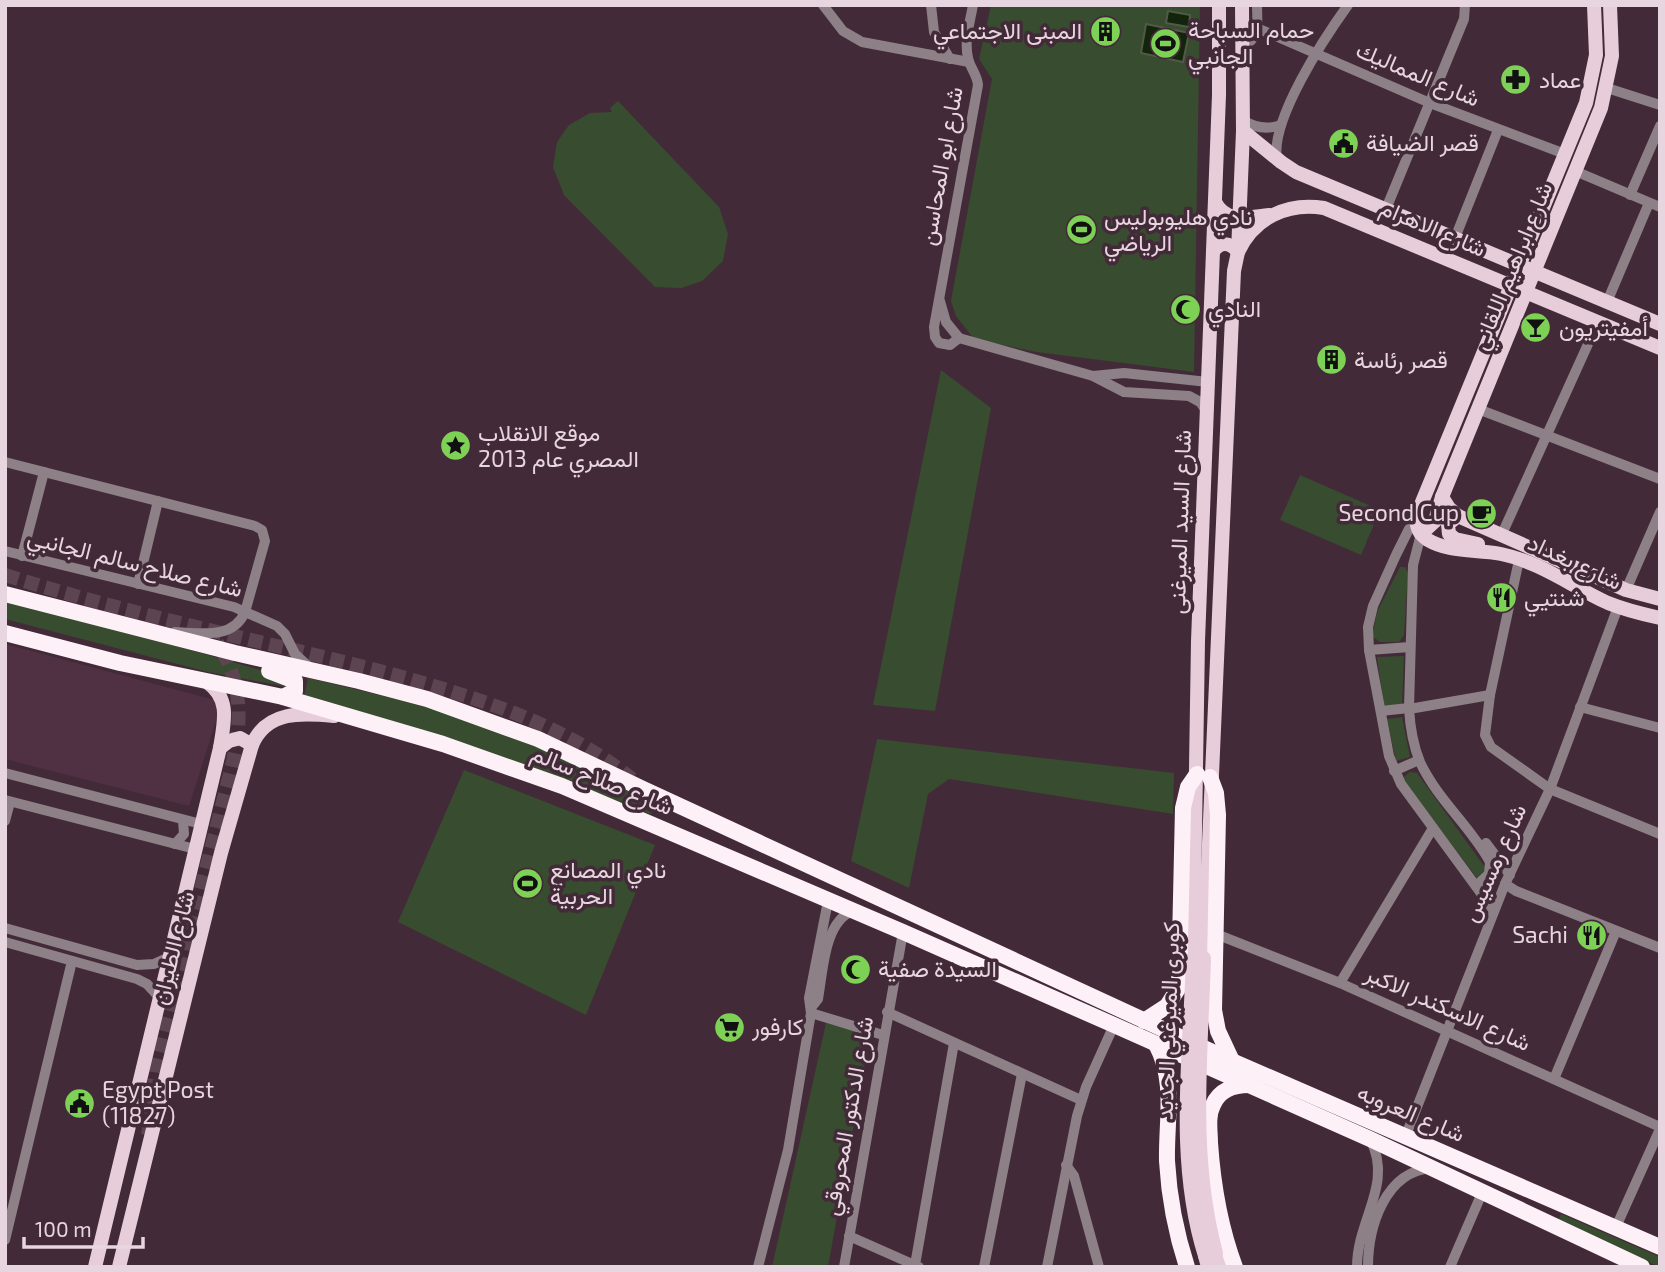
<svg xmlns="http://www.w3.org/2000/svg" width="1665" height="1272" font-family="'Exo 2',Vazirmatn,sans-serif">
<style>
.built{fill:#503143}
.green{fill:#384c30}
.water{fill:#122409;stroke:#525949;stroke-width:2}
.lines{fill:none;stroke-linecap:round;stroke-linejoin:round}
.major-tunnel{stroke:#5c4451;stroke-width:14;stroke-dasharray:14 7;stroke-linecap:butt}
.minor{stroke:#8d8087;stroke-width:10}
.major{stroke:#e7ccda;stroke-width:14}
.highway{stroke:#fef0f7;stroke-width:16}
.major-bridge{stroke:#e7ccda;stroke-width:14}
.labels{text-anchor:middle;stroke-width:7;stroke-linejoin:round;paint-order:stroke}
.poi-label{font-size:23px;fill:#e7d6df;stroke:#432a38;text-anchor:start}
.street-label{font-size:23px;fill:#e7d6df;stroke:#432a38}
</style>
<rect width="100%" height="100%" fill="#432a38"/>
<polygon class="built" points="5,644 222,702 189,806 5,759"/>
<g class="green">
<polygon points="991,5 1200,5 1194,372 1037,352 974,339 956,316 951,301 992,79 979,59"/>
<polygon points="618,101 719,207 728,234 723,261 702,281 681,288 655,287 564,195 553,167 557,142 569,125 590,113 612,112 610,108"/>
<polygon points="941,370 991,408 935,711 873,705"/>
<polygon points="1300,475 1380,510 1361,555 1280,520"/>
<polygon points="1400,567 1405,567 1408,573 1404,635 1399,642 1380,642 1372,636 1377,612"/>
<polygon points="5,597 288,678 288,687 208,672 9,620 5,618"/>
<polygon points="1404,656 1402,705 1384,706 1377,657"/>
<path d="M308 678C393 698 480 718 560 753 592 767 624 785 656 801L659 810 650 814C536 768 422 727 304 696Z"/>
<polygon points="1402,717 1410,757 1396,761 1387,719"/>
<polygon points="877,739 1174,773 1173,814 949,779 928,794 909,888 851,861"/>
<polygon points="464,770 655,845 586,1015 398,922"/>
<polygon points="1410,772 1417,773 1484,866 1486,871 1477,878 1404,781 1404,777"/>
<polygon points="826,1023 870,1035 828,1267 772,1267"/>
<polygon points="1561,1214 1660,1257 1660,1267 1557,1223"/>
</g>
<g class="water">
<polygon points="1168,11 1190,15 1189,27 1166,23"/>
<polygon points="1146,24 1189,33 1183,62 1141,53"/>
</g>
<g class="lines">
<g class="major-tunnel">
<path d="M5 575C71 596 138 613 205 629 283 648 360 664 437 687 507 708 573 732 632 779"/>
<path d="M148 1135 157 1064 231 770C242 724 244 683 217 643"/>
</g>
<g class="minor">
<polyline points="823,5 843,31 862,42 969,62"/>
<polyline points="931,5 934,32 950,59"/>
<polyline points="1257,28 1430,103 1565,154"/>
<path d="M1243 46C1261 38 1257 22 1257 5"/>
<polyline points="1607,88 1660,105"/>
<path d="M1243 120C1255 128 1267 130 1281 125"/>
<path d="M1277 159C1270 120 1325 37 1348 5"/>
<polyline points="1575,171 1660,207"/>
<polyline points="1630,195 1660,126"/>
<polyline points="1386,209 1464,19 1465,5"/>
<polyline points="1455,238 1498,130"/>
<polyline points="940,301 946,322 959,338"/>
<polyline points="1607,302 1649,203"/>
<path d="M959 338 950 345 939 343 935 337 934 327 978 85C977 74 970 68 968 58 964 41 970 22 973 5"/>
<polyline points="959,338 1093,376 1124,392 1189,396 1200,402 1207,412"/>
<polyline points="1093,376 1124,373 1208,382"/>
<polyline points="1478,409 1660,479"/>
<path d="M5 462 255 526 262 530 265 541 245 612C233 640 200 633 175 632"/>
<polyline points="1417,521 1409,529 1396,555 1373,606 1368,627 1369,650 1389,756 1401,784 1494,911"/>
<path d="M1421 534 1413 565 1409 708C1410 726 1413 745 1420 762 1437 799 1471 827 1490 862L1489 874 1476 886"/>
<polyline points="1502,534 1598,322"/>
<polyline points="5,551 234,607 277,626 285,634 295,654 309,667"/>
<polyline points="22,556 44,472"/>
<polyline points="1519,560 1490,695 1485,735 1491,747 1550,789 1660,834"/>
<polyline points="138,584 158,501"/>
<polyline points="1626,590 1660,512"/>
<polyline points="1369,650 1410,647"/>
<polyline points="1580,707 1660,728"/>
<polyline points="1415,708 1490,695"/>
<polyline points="1381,711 1409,708"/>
<polyline points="1394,771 1419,760"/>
<polyline points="5,773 201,824"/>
<polyline points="5,800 195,849"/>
<polyline points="5,821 10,802"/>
<polyline points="1486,843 1510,875"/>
<polyline points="175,844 184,834 183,820"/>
<polyline points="1505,884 1516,891 1660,948"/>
<polyline points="5,928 137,965 154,964 169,957"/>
<polyline points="1216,934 1340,983 1660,1127"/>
<polyline points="5,942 137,979 147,984 159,997"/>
<polyline points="1340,983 1433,828"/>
<path d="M811 1008 818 999C823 972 824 921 853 911"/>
<polyline points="887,1012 1081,1100"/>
<polyline points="811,1013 883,1035"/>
<polyline points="1554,1079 1616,931"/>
<polyline points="1406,1135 1505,884 1550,789 1618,607"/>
<polyline points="1066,1165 1074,1176 1099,1267"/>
<polyline points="1616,1227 1660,1129"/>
<polyline points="849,1236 919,1267"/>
<polyline points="5,1240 72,961"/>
<polyline points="915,1265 954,1043"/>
<polyline points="758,1267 788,1150 811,1013 809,998 828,901"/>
<polyline points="844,1267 903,932"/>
<polyline points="984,1267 1022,1074"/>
<polyline points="1047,1267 1077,1116 1086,1087 1114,1025"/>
<path d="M1357 1267C1357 1219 1394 1184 1370 1139"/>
<path d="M1368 1267C1368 1227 1385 1171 1432 1168"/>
<polyline points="1450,1267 1482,1193"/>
</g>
<g class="major">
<path d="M1594 5 1596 55 1586 103 1418 512C1415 523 1417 533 1428 540 1450 553 1476 549 1501 554 1540 562 1573 587 1608 603 1625 610 1642 614 1660 618"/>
<polyline points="1243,131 1281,162 1296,172 1660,324"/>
<path d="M1215 202C1226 224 1248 217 1269 215"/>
<path d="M1213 252C1220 241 1230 242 1238 252 1254 218 1287 202 1324 208L1660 348"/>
<polyline points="1442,497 1449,508 1458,516 1626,590 1660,599"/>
<polyline points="1458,516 1448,524 1449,534 1455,539 1478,544"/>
<polyline points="1421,534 1435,521 1442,497 1601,108 1612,56 1610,5"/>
<polyline points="220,748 229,741 240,738 252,745"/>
<polyline points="1193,958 1198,641 1219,95 1219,5"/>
<polyline points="1204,958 1234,271 1238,252 1243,131 1242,5"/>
<polyline points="1216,1253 1220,1267"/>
<polyline points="1205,1256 1208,1267"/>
<path d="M95 1267 220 748C224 722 231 699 207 682"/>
<path d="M119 1267 221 853 252 745C267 710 302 713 334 716"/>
</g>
<g class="highway">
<polyline points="5,594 235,653 359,681 427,699 538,739 643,789 1232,1061 1660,1247"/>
<polyline points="5,633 120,663 283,697 443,744 562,786 903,932 1114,1025 1370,1139 1642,1267"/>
<polyline points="269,671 295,681 295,691 283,697"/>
<polyline points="1210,777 1216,793 1218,815 1214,1010 1218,1031 1232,1061"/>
<polyline points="1144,1021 1167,1006 1179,987 1183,808 1188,787 1197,774"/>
<path d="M1156 1044C1176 1082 1166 1120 1167 1161 1169 1197 1176 1233 1187 1267"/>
<path d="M1235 1267C1220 1227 1213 1186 1210 1143 1210 1130 1207 1117 1213 1105 1219 1090 1234 1085 1249 1085"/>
</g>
<g class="major-bridge">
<path d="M1193 958C1190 1057 1175 1161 1205 1256"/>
<path d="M1204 958C1201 1057 1190 1157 1216 1253"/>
</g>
</g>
<defs>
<symbol id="building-disc" viewBox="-11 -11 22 22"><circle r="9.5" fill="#7dd154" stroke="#432a38"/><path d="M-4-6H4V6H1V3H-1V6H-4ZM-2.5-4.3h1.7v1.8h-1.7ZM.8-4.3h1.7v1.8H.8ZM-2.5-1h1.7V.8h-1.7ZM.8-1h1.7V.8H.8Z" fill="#111"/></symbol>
<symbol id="stadium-disc" viewBox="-11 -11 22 22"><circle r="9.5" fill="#7dd154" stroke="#432a38"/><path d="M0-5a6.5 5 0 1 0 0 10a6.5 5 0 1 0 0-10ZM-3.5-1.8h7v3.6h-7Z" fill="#111"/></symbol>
<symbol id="pharmacy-disc" viewBox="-11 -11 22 22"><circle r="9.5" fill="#7dd154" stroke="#432a38"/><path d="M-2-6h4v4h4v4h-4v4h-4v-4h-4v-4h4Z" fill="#111"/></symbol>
<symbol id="civic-disc" viewBox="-11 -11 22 22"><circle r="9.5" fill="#7dd154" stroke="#432a38"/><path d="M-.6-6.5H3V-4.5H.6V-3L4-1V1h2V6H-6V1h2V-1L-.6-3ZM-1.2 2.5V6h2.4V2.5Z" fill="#111"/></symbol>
<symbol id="mosque-disc" viewBox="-11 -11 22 22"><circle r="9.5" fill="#7dd154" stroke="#432a38"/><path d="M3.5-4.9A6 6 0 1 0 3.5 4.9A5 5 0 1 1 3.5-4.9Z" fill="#111"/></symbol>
<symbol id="bar-disc" viewBox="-11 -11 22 22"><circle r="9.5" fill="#7dd154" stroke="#432a38"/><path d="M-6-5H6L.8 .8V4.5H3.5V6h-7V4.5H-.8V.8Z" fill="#111"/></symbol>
<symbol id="sight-disc" viewBox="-11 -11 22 22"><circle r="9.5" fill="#7dd154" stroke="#432a38"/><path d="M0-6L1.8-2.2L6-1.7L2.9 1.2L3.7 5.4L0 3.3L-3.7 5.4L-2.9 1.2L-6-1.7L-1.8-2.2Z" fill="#111"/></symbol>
<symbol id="cafe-disc" viewBox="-11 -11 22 22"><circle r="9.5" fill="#7dd154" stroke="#432a38"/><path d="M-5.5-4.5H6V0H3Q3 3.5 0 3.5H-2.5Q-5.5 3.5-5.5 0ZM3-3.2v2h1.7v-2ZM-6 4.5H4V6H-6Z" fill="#111"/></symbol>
<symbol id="restaurant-disc" viewBox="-11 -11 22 22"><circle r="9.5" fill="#7dd154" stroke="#432a38"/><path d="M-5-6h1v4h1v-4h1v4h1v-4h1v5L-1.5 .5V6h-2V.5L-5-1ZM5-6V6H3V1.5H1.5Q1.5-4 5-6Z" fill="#111"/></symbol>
<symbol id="supermarket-disc" viewBox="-11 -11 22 22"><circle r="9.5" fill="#7dd154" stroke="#432a38"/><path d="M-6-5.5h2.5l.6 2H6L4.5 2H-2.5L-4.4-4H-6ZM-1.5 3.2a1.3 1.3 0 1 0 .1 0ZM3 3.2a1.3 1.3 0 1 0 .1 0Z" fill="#111"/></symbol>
</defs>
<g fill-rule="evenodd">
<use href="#building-disc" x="1088" y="14" width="35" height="35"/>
<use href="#stadium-disc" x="1148" y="26" width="35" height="35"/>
<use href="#pharmacy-disc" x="1498" y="62" width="35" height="35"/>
<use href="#civic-disc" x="1326" y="126" width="35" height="35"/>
<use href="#stadium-disc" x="1064" y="212" width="35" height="35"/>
<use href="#mosque-disc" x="1168" y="292" width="35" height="35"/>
<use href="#bar-disc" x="1518" y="310" width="35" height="35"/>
<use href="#building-disc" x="1314" y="342" width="35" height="35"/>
<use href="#sight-disc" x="438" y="428" width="35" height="35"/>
<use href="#cafe-disc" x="1464" y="496" width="35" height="35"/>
<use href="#restaurant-disc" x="1484" y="580" width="35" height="35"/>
<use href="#stadium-disc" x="510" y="866" width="35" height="35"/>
<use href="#restaurant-disc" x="1574" y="918" width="35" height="35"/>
<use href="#mosque-disc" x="838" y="952" width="35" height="35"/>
<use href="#supermarket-disc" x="712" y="1010" width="35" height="35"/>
<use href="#civic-disc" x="62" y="1086" width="35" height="35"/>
</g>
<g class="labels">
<g class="poi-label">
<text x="1188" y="38">حمام السباحة<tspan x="1188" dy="26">الجانبي</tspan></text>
<text x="1082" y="39" text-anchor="end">المبنى الاجتماعي</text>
<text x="1539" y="88">عماد</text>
<text x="1366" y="151">قصر الضيافة</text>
<text x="1104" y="225">نادي هليوبوليس<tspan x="1104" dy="26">الرياضي</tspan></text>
<text x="1208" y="317">النادي</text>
<text x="1559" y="336">أمفيتريون</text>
<text x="1354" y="368">قصر رئاسة</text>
<text x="478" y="441">موقع الانقلاب<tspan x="478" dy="26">المصري عام 2013</tspan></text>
<text x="1459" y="521" text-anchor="end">Second Cup</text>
<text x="1524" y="606">شنتيي</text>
<text x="550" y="878">نادي المصانع<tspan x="550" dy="26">الحربية</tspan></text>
<text x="1568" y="943" text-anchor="end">Sachi</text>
<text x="878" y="977">السيدة صفية</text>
<text x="752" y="1035">كارفور</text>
<text x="102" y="1098">Egypt Post<tspan x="102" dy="26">(11827)</tspan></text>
</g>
<g class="street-label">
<text transform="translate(1418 74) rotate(23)" y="8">شارع المماليك</text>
<text transform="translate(941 166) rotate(-80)" y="8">شارع ابو المحاسن</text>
<text transform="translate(1433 228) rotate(23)" y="8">شارع الاهرام</text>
<text transform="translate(1512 266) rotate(-68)" y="8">شارع ابراهيم اللقاني</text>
<text transform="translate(1180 522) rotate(-88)" y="8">شارع السيد الميرغنى</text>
<text transform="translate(1575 562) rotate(25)" y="8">شارع بغداد</text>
<text transform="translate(135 563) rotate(14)" y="8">شارع صلاح سالم الجانبي</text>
<text transform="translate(602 780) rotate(22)" y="8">شارع صلاح سالم</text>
<text transform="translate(1494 863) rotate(-66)" y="8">شارع رمسيس</text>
<text transform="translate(173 948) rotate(-76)" y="8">شارع الطيران</text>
<text transform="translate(1448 1008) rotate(24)" y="8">شارع الاسكندر الاكبر</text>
<text transform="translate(1168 1021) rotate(-88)" y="8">كوبرى الميرغني الجديد</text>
<text transform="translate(1411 1113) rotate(23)" y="8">شارع العروبه</text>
<text transform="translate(848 1116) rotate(-80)" y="8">شارع الدكتور المحروقي</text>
</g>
</g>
<rect width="1665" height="1272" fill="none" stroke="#e7d6df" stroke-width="14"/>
<path d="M24 1237v10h119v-10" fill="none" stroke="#e7d6df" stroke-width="3.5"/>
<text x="35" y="1237" font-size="21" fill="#e7d6df" stroke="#432a38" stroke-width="5" paint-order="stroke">100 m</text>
</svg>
